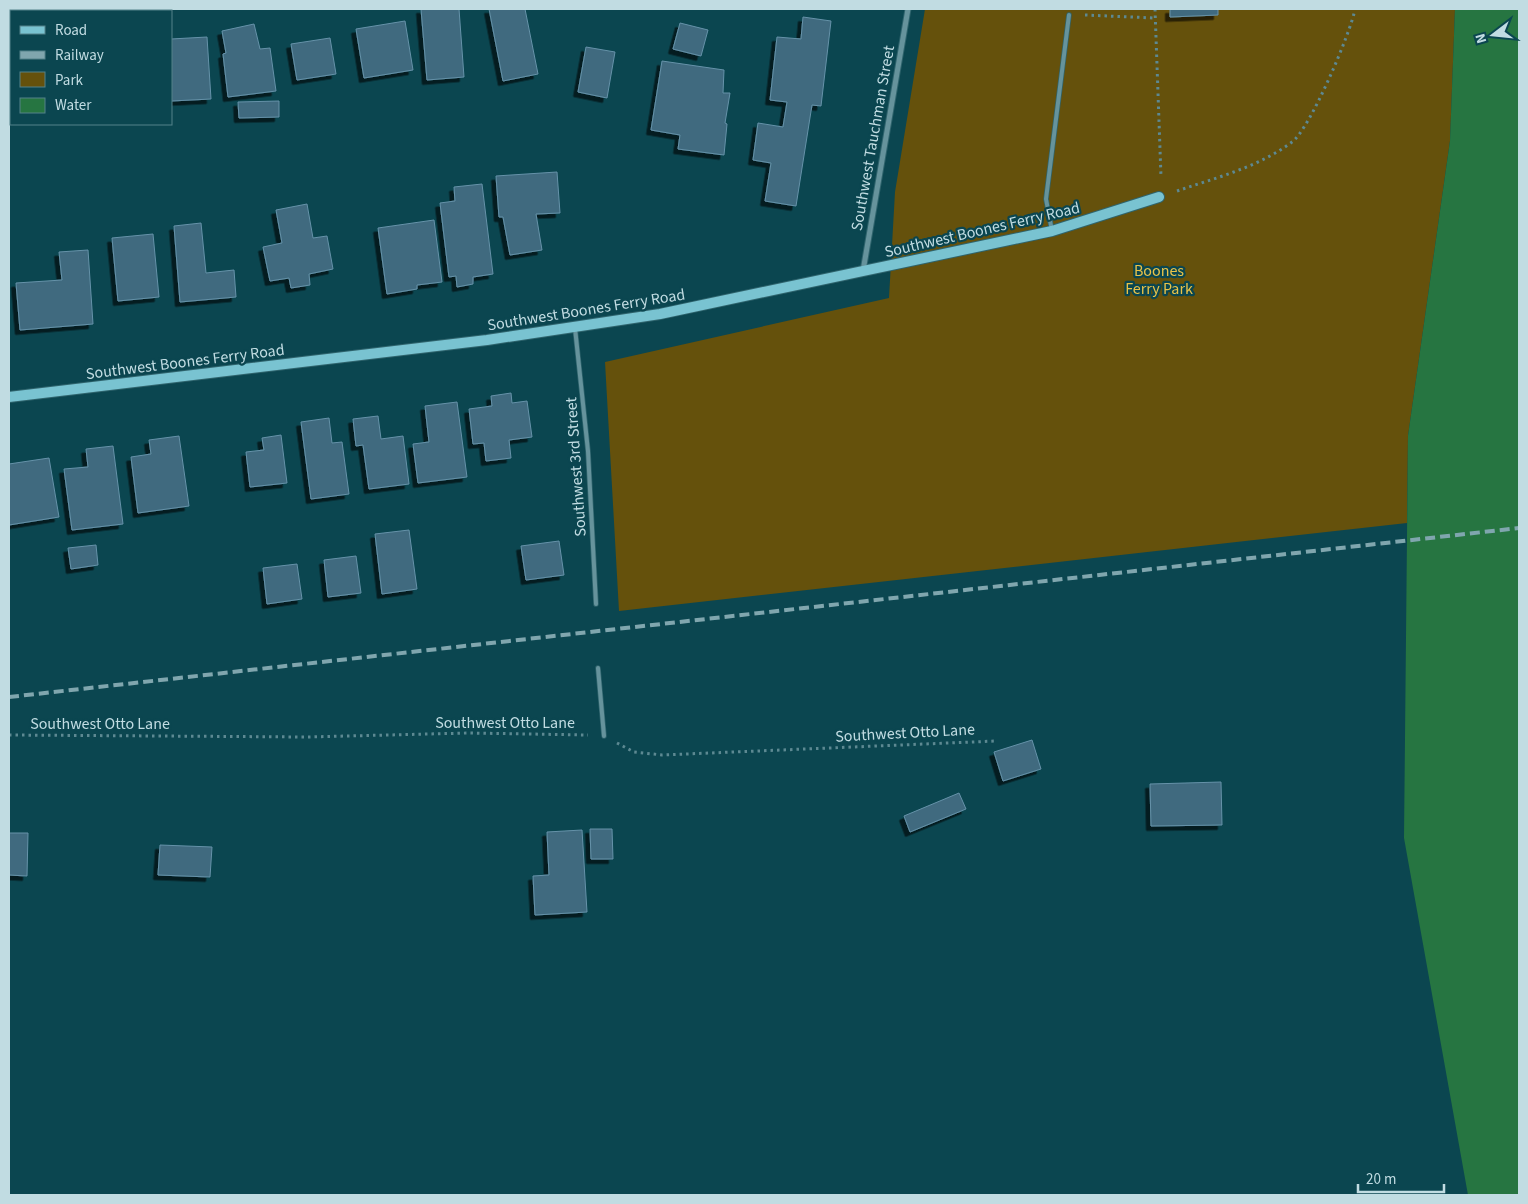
<svg xmlns="http://www.w3.org/2000/svg" width="1528" height="1204" font-family="'Source Sans 3',sans-serif">
<style>
.green{fill:#65510c}
.water{fill:#267541}
.building{fill:#3f6a7f;stroke:#6692a9;filter:url(#shadow)}
.lines{fill:none;stroke-linecap:round;stroke-linejoin:round}
.lane-casing{stroke:#2f646d;stroke-width:5.5}
.street-casing{stroke:#2f646d;stroke-width:7}
.secondary-casing{stroke:#2f646d;stroke-width:12}
.path{stroke:#5d8992;stroke-width:3;stroke-dasharray:2.5 4;stroke-linecap:butt}
.lane{stroke:#66939c;stroke-width:4}
.street{stroke:#66939c;stroke-width:5}
.secondary{stroke:#79c3d1;stroke-width:10}
.rail{stroke:#80a6ae;stroke-width:4;stroke-dasharray:10 5;stroke-linecap:butt}
.labels{text-anchor:middle;stroke-width:4.5;stroke-linejoin:round;paint-order:stroke}
.street-label{font-size:16px;fill:#c1dce2;stroke:#0b4650}
.park-label{font-size:16px;fill:#e9c349;stroke:#0b4650}
</style>
<defs>
<filter id="shadow"><feDropShadow dx="-4.5" dy="4.5" stdDeviation="0" flood-color="#0009"/></filter>
</defs>
<rect width="100%" height="100%" fill="#0b4650"/>
<polygon class="green" points="925,9 1455,9 1450,141 1408,436 1407,523 619,611 605,362 889,298 895,192"/>
<polygon class="water" points="1455,9 1519,9 1519,1195 1468,1195 1404,838 1408,436 1450,141"/>
<g class="building">
<polygon points="421,9 459,9 464,77 427,80"/>
<polygon points="489,9 525,9 538,74 503,81"/>
<polygon points="1170,9 1218,9 1218,15 1170,17"/>
<polygon points="803,17 831,21 821,106 812,105 796,206 765,201 771,163 753,160 758,123 783,127 787,102 770,100 777,37 801,39"/>
<polygon points="405,21 413,70 364,78 356,29"/>
<polygon points="680,23 708,30 701,56 673,49"/>
<polygon points="254,24 260,49 270,48 276,91 228,97 223,54 226,53 222,31"/>
<polygon points="207,37 211,99 171,101 171,39"/>
<polygon points="330,38 336,74 297,80 291,44"/>
<polygon points="586,47 615,52 607,98 578,92"/>
<polygon points="662,61 724,70 723,93 730,93 725,123 727,124 724,155 678,149 680,135 651,130"/>
<polygon points="279,101 279,117 239,118 238,102"/>
<polygon points="557,172 560,213 536,214 542,250 510,255 503,217 499,217 496,176"/>
<polygon points="482,184 493,274 473,277 473,284 457,287 456,276 449,277 440,203 455,201 454,187"/>
<polygon points="307,204 313,238 327,236 333,269 309,274 310,285 291,288 289,278 270,281 263,247 282,243 276,210"/>
<polygon points="434,220 442,282 417,285 417,289 387,294 378,228"/>
<polygon points="201,223 206,273 234,270 236,297 180,302 174,226"/>
<polygon points="153,234 159,297 118,301 112,238"/>
<polygon points="88,250 93,324 20,330 16,283 62,280 59,252"/>
<polygon points="511,393 512,403 527,401 532,437 509,440 511,458 486,461 484,443 473,444 469,409 492,406 491,396"/>
<polygon points="457,402 467,477 418,483 413,444 429,442 425,406"/>
<polygon points="378,416 381,439 403,436 409,484 369,489 363,445 356,446 353,419"/>
<polygon points="329,418 332,443 342,442 349,494 311,499 301,422"/>
<polygon points="281,435 287,483 250,487 246,452 264,450 262,438"/>
<polygon points="179,436 189,506 138,513 131,457 151,454 149,440"/>
<polygon points="113,446 123,524 72,530 64,469 88,467 86,449"/>
<polygon points="49,458 59,517 9,525 9,464"/>
<polygon points="409,530 417,589 382,594 375,534"/>
<polygon points="559,541 564,575 526,580 521,546"/>
<polygon points="96,545 98,565 71,569 68,548"/>
<polygon points="356,556 361,593 328,597 324,560"/>
<polygon points="297,564 302,599 267,604 263,568"/>
<polygon points="1032,740 1041,769 1003,781 994,752"/>
<polygon points="1221,782 1222,825 1151,826 1150,784"/>
<polygon points="959,793 966,809 910,832 904,816"/>
<polygon points="590,829 612,829 613,859 591,859"/>
<polygon points="582,830 587,912 535,915 533,876 549,875 547,832"/>
<polygon points="9,833 28,833 27,876 9,875"/>
<polygon points="160,845 212,847 210,877 158,875"/>
</g>
<g class="lines">
<defs>
<g id="lane">
<polyline points="1052,231 1046,199 1069,15"/>
<polyline points="575,328 588,451 596,604"/>
<polyline points="598,668 604,736"/>
</g>
<polyline id="street" points="863,271 908,9"/>
<polyline id="secondary" points="9,397 487,340 660,314 1052,231 1159,197"/>
</defs>
<use href="#lane" class="lane-casing"/>
<use href="#street" class="street-casing"/>
<use href="#secondary" class="secondary-casing"/>
<g class="path">
<polyline points="1155,9 1161,177"/>
<polyline points="1085,15 1154,18"/>
<path d="M1177 191C1215 178 1259 167 1292 142 1310 129 1351 32 1355 9"/>
<polyline points="9,735 307,737 469,733 588,735"/>
<polyline points="617,743 634,752 662,755 996,741"/>
</g>
<use href="#lane" class="lane"/>
<use href="#street" class="street"/>
<use href="#secondary" class="secondary"/>
<polyline class="rail" points="9,697 1519,528"/>
</g>
<g class="labels">
<g class="street-label">
<text transform="translate(872 138) rotate(-80)" y="6">Southwest Tauchman Street</text>
<text transform="translate(982 229) rotate(-13)" y="6">Southwest Boones Ferry Road</text>
<text transform="translate(586 309) rotate(-9)" y="6">Southwest Boones Ferry Road</text>
<text transform="translate(185 361) rotate(-7)" y="6">Southwest Boones Ferry Road</text>
<text transform="translate(575 467) rotate(-94)" y="6">Southwest 3rd Street</text>
<text x="505" y="728">Southwest Otto Lane</text>
<text x="100" y="729">Southwest Otto Lane</text>
<text transform="translate(905 732) rotate(-3)" y="6">Southwest Otto Lane</text>
</g>
<g class="park-label">
<text x="1159" y="276">Boones<tspan x="1159" dy="18">Ferry Park</tspan></text>
</g>
</g>
<rect width="1528" height="1204" fill="none" stroke="#c1dce2" stroke-width="20"/>
<rect x="10" y="10" width="162" height="115" fill="#0b4650" stroke="#54828a"/>
<rect x="20" y="26" width="25" height="8" fill="#79c3d1" stroke="#54828a"/>
<text x="55" y="35" font-size="15" fill="#c1dce2">Road</text>
<rect x="20" y="51" width="25" height="8" fill="#80a6ae" stroke="#54828a"/>
<text x="55" y="60" font-size="15" fill="#c1dce2">Railway</text>
<rect x="20" y="72" width="25" height="15" fill="#65510c" stroke="#54828a"/>
<text x="55" y="85" font-size="15" fill="#c1dce2">Park</text>
<rect x="20" y="98" width="25" height="15" fill="#267541" stroke="#54828a"/>
<text x="55" y="110" font-size="15" fill="#c1dce2">Water</text>
<g transform="translate(1493 35) rotate(254)" stroke="#0b4650" stroke-width="4" paint-order="stroke">
<path d="M0-4L9 19L0 12L-9 19Z" fill="#c1dce2"/>
<text y="-8" font-size="14" font-weight="bold" text-anchor="middle" fill="#c1dce2">N</text>
</g>
<path d="M1358 1184v8h86v-8" fill="none" stroke="#c1dce2" stroke-width="2.5"/>
<text x="1366" y="1184" font-size="15" fill="#c1dce2" stroke="#0b4650" stroke-width="4" paint-order="stroke">20 m</text>
</svg>
